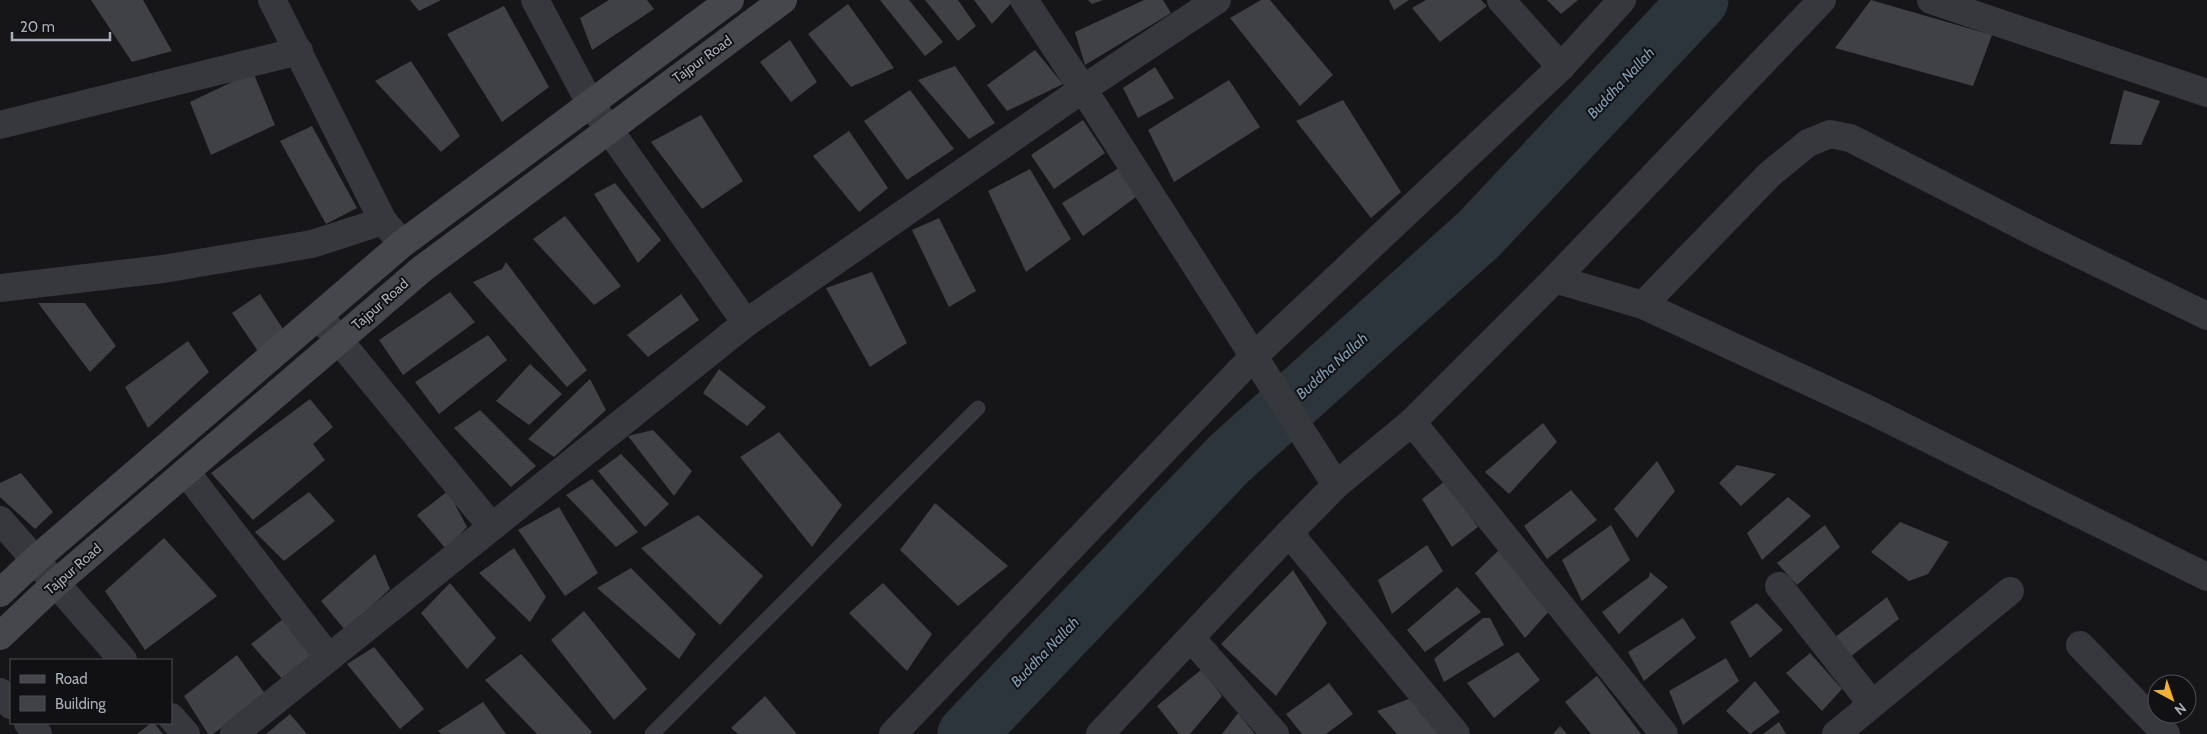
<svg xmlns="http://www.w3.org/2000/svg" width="2207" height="734" font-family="Cabin,sans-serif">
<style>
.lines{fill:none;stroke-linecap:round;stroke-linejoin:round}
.river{stroke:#2c353c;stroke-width:59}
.building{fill:#404145}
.lane{stroke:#37383d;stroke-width:15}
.street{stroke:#37383d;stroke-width:28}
.secondary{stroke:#45474d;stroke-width:28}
.labels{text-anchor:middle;stroke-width:4;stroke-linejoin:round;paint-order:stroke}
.street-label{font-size:14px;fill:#a8adb8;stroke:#111113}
.water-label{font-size:15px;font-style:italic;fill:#7f9bb3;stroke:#111113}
</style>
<rect width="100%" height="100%" fill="#161618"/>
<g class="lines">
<polyline class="river" points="967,734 1229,459 1479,234 1699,0"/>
</g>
<g class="building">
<polygon points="91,0 143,0 172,51 132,62"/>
<polygon points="410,0 441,0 419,11"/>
<polygon points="609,0 647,0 654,9 592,50 580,18"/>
<polygon points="880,0 909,0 943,42 925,56"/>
<polygon points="925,0 958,0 976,26 958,41"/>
<polygon points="974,0 1014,0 992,24"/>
<polygon points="1088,0 1103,0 1092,4"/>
<polygon points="1144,0 1163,0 1171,13 1085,65 1075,32"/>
<polygon points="1261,0 1270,0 1333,75 1300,106 1230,18"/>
<polygon points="1389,0 1409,0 1394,10"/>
<polygon points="1426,0 1481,0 1487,6 1440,42 1412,8"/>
<polygon points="1547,0 1578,0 1561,14"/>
<polygon points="1871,0 1992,35 1973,86 1835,48"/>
<polygon points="848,4 894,68 851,87 808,34"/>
<polygon points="504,6 549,87 502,122 447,34"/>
<polygon points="790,40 817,82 791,102 760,62"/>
<polygon points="1035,50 1063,84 1007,111 987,85"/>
<polygon points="411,61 460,136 441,152 375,81"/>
<polygon points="955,66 995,123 969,139 918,80"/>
<polygon points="1155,67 1174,98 1138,118 1123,88"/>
<polygon points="253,72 275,125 211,155 190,102"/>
<polygon points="1229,80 1260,127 1174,182 1148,130"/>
<polygon points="910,90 954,149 907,180 864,121"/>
<polygon points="2124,90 2160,101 2141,145 2110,144"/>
<polygon points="1343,100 1401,192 1371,218 1296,121"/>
<polygon points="701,115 743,181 702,209 651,142"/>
<polygon points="1083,120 1105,153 1054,189 1031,155"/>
<polygon points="312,126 357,208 326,224 280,141"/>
<polygon points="849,131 888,188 859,212 813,156"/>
<polygon points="1119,168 1136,197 1083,236 1062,203"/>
<polygon points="1030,169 1071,239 1026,272 988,191"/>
<polygon points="615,183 661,240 638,263 594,194"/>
<polygon points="565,216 621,286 594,305 533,239"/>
<polygon points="939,218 976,291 949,307 912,230"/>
<polygon points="506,262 587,370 567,387 473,282 502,269"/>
<polygon points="872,272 907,343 870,367 826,288"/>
<polygon points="450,292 475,322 403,375 379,340"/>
<polygon points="260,294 287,335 259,353 232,313"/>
<polygon points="681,294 699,320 648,357 627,335"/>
<polygon points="38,303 85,303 116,346 90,372"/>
<polygon points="488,335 507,360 439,414 415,382"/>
<polygon points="188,341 209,372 148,428 125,387"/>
<polygon points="530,364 562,394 529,425 496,401"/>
<polygon points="719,369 766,407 747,426 703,393"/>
<polygon points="590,379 606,410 554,457 528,439"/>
<polygon points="310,399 333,427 313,444 325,460 253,520 211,473"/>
<polygon points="480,410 536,466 511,487 454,428"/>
<polygon points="1543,423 1557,442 1509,494 1485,472"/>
<polygon points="653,430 692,471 674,496 628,436"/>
<polygon points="779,432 842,505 812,547 740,457"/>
<polygon points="621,454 669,504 645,527 598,471"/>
<polygon points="1657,461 1675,491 1637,538 1614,509"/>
<polygon points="1737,465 1776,474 1741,506 1719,483"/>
<polygon points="21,473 53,512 35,529 0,497 0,483"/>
<polygon points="592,479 638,532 616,547 566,495"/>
<polygon points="1445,481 1478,527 1452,547 1422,499"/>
<polygon points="1571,490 1597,520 1547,559 1524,526"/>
<polygon points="448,491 467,527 446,549 417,515"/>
<polygon points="309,492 335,521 284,561 255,532"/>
<polygon points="1788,497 1811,516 1762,560 1747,533"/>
<polygon points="935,503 1008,566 958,606 900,550"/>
<polygon points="559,507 598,573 565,596 518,530"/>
<polygon points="698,515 763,576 720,625 641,548"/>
<polygon points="1900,522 1949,542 1928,574 1909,581 1871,552"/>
<polygon points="1611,525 1630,560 1582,601 1562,560"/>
<polygon points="1825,525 1840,547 1797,585 1777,563"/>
<polygon points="164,538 217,596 145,650 105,591"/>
<polygon points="1427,545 1443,571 1392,614 1378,580"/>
<polygon points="514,548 546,597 530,622 479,573"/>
<polygon points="1500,549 1551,609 1525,638 1475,573"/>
<polygon points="375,554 390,589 345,630 321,601"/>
<polygon points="631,568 696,634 679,659 597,588"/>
<polygon points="1293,570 1327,623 1276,696 1221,644"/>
<polygon points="1650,572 1668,587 1619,634 1602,612 1649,577"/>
<polygon points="450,583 496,638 467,669 421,613"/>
<polygon points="883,583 932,634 907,671 849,613"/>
<polygon points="1457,587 1481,612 1425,652 1407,630"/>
<polygon points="1887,597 1899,619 1850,657 1834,638"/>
<polygon points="1757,603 1783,630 1750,658 1730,622"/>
<polygon points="584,611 647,689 614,720 551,640"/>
<polygon points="1483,618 1490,618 1504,645 1444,682 1434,659"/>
<polygon points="1683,618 1696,638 1644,681 1628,652"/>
<polygon points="283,619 313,656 283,680 251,644"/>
<polygon points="374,647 424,709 400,729 347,664"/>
<polygon points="1518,652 1540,680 1494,718 1467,683"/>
<polygon points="1810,653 1842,689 1822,711 1786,673"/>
<polygon points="521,654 592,732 590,734 537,734 485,680"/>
<polygon points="237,655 266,695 213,734 208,734 184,696"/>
<polygon points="1726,658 1739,681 1683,725 1669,691"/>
<polygon points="1202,669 1222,696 1190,734 1179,734 1157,706"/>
<polygon points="1597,676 1641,734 1591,734 1565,702"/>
<polygon points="1755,681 1780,712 1750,734 1726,711"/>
<polygon points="1329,683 1353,714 1326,734 1302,734 1286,714"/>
<polygon points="765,696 797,734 738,734 731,728"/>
<polygon points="1414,697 1443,734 1397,734 1377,711"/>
<polygon points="483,702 506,734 441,734 438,731"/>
<polygon points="1238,713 1255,734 1222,734"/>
<polygon points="290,714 307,734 266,734"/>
<polygon points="1779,722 1786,734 1763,734"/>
<polygon points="151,723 154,723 163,734 137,734"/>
<polygon points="1560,726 1567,734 1553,734"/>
</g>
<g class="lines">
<polyline class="lane" points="652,734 978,408"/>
<g class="street">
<polyline points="272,0 383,221 395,235"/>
<polyline points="535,0 590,103 746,323"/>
<polyline points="1024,0 1083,89 1336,485"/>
<polyline points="1501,0 1561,67"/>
<polyline points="1931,0 2207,93"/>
<polyline points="0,125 299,51"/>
<polyline points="1555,279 1643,305 1874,412 2207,577"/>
<polyline points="0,288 163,269 312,244 383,221"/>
<polyline points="1643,305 1770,174 1808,143 1830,134 1850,138 2040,235 2207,316"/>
<polyline points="319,316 492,527"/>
<polyline points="1412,422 1664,734"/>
<polyline points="186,472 329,658"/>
<polyline points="0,520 123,660"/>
<polyline points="1289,533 1456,734"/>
<polyline points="1779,586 1872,704"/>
<polyline points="1191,638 1275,734"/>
<polyline points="2080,645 2166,734"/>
<polyline points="0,692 11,705"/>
<polyline points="171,717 186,734"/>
<polyline points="28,723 38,734"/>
<polyline points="234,734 746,323 1083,89 1217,0"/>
<polyline points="893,734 1253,357 1561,67 1622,0"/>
<polyline points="1100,734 1289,533 1336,485 1412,422 1555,279 1822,0"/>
<polyline points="1836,734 2010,591"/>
</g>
<g class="secondary">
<polyline points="0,593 36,559 402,244 730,0"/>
<polyline points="0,636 56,583 422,269 783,0"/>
</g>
</g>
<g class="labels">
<g class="street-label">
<text transform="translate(702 59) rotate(-36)" y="5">Tajpur Road</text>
<text transform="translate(380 304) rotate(-41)" y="5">Tajpur Road</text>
<text transform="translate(73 569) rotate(-41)" y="5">Tajpur Road</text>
</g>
<g class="water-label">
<text transform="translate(1621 83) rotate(-47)" y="5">Buddha Nallah</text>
<text transform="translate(1332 366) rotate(-42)" y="5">Buddha Nallah</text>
<text transform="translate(1045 652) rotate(-46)" y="5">Buddha Nallah</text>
</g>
</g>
<rect x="10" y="659" width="162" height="65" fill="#111113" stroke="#4d4f55"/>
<rect x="20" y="675" width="25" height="8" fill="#45474d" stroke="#4d4f55"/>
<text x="55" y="684" font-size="15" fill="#a8adb8">Road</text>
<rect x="20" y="696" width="25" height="15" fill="#404145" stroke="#4d4f55"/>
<text x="55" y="709" font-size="15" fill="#a8adb8">Building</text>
<g transform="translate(2172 699) rotate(140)"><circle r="24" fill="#111113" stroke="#4d4f55"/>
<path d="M0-4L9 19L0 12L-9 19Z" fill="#f2b134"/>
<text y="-8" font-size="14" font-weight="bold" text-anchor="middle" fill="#a8adb8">N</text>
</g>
<path d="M12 32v8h98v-8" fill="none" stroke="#a8adb8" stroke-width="2.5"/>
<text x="20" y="32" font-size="15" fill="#a8adb8" stroke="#111113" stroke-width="4" paint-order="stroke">20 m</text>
</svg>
